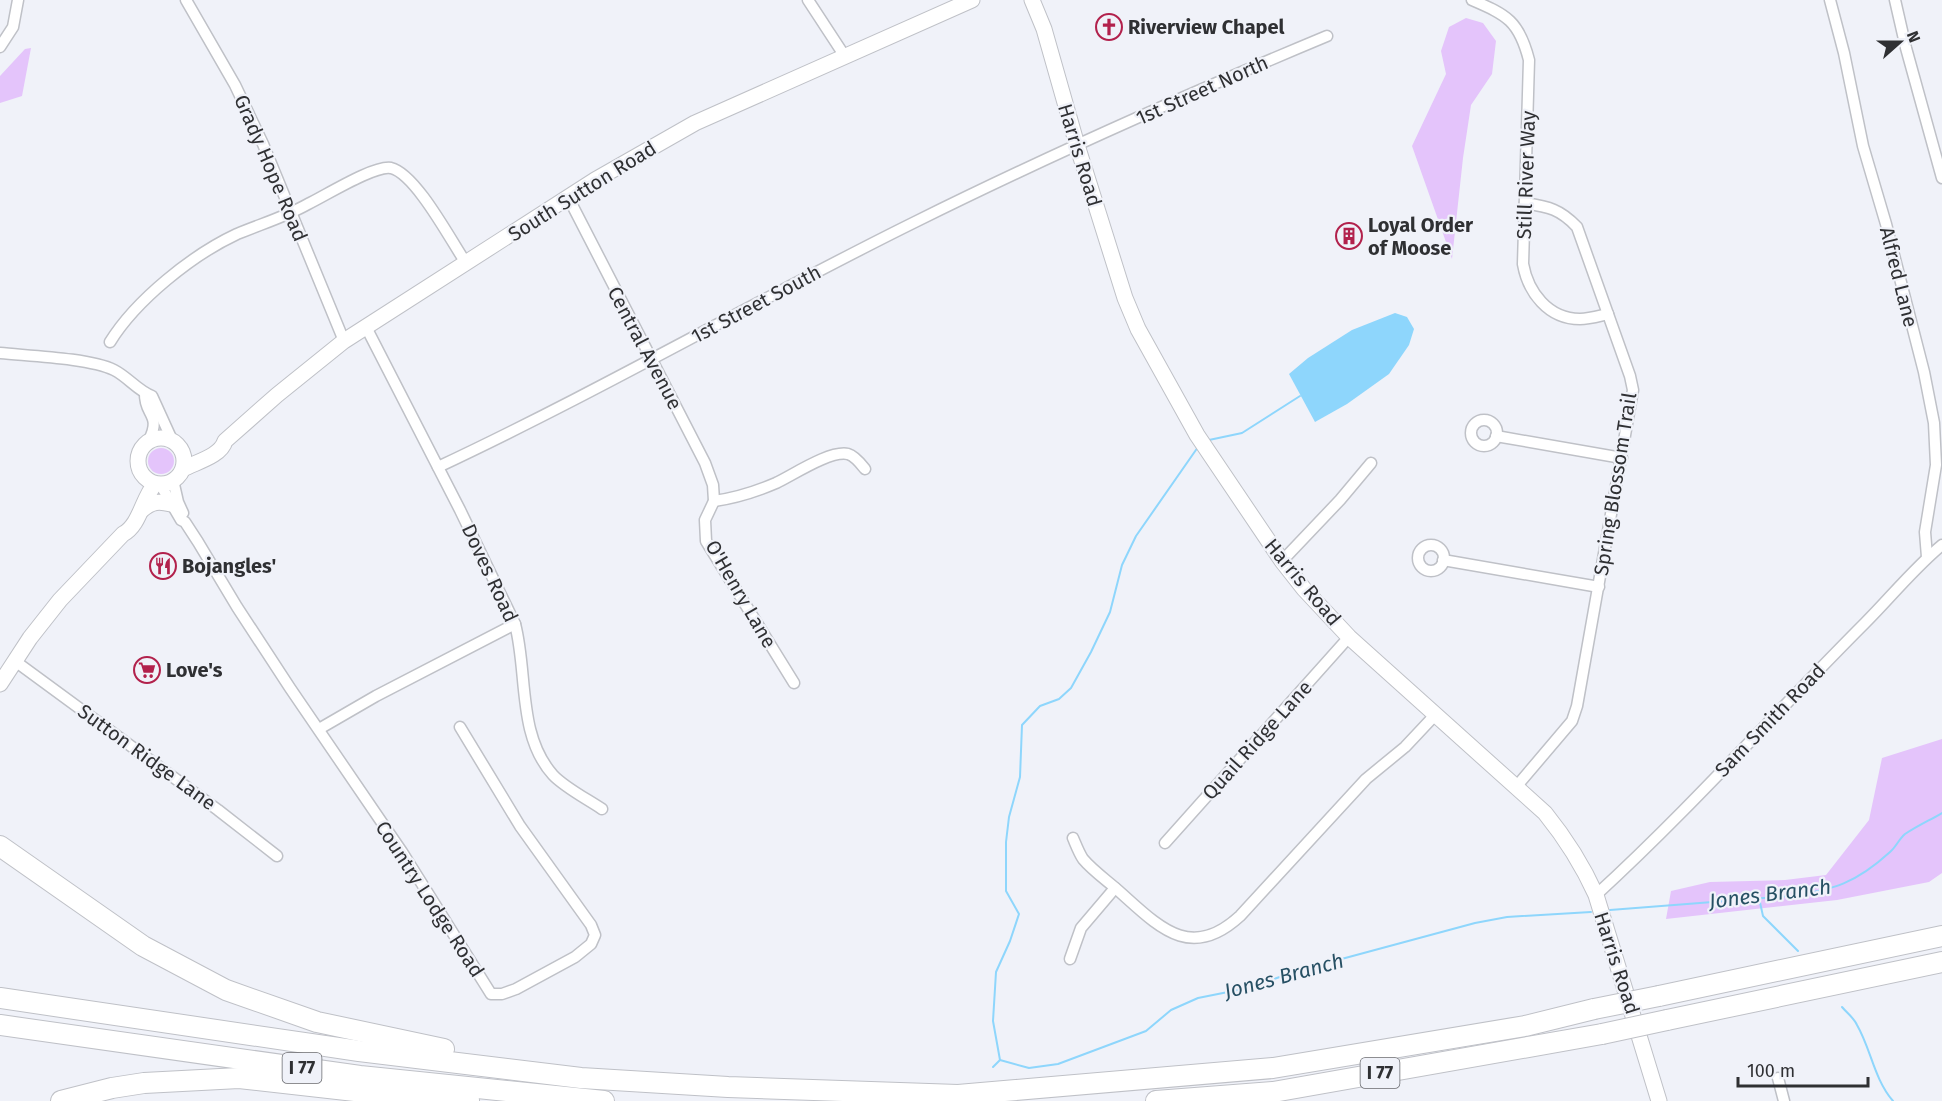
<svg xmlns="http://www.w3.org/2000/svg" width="1942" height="1101" font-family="'Fira Sans',sans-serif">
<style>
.green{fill:#e4c4fb}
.water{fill:#8ed6fc}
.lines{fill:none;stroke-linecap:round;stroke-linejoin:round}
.stream{stroke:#8ed6fc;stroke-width:2}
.street-casing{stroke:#bfc1c7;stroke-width:13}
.secondary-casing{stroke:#bfc1c7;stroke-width:17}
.highway-casing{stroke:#bfc1c7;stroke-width:22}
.street{stroke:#fff;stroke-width:10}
.secondary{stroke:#fff;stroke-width:15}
.highway{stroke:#fff;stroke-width:20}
.highway-bridge-casing{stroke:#bfc1c7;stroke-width:22;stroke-linecap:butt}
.highway-bridge{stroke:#fff;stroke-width:20}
.labels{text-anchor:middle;stroke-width:4.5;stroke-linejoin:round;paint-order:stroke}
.shield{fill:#f0f2f9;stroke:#696a6e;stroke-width:1.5}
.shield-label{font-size:18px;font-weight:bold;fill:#2f3033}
.poi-label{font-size:20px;font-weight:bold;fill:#2f3033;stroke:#f0f2f9;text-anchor:start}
.street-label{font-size:20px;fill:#2f3033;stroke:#f0f2f9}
.water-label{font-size:21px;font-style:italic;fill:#275064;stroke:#f0f2f9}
</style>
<rect width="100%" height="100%" fill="#f0f2f9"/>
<g class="green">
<polygon points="1466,18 1483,23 1496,41 1492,74 1471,105 1463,158 1452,259 1412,146 1446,74 1441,51 1449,27"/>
<polygon points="31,48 22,96 0,103 0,76 25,49"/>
<circle cx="161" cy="461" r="13"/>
<polygon points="1942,739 1942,873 1929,882 1837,900 1666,919 1671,891 1710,882 1785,880 1826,875 1869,820 1882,758"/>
</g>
<polygon class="water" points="1395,313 1407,317 1414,329 1409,345 1389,374 1347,404 1315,422 1289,374 1308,358 1352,330"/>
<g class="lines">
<g class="stream">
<polyline points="1209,440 1242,433 1300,396"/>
<polyline points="1759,898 1763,916 1798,951"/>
<path d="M1610 910 1789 896C1834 890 1856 883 1890 852 1896 847 1899 839 1905 834 1917 826 1930 820 1942 813"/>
<path d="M1842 1007C1847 1013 1854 1018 1857 1025 1871 1049 1874 1079 1893 1101"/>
<polyline points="1000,1060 993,1021 996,972 1010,941 1019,914 1006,891 1006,842 1009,817 1020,777 1022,725 1040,706 1059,699 1071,688 1091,652 1110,612 1122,565 1136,536 1198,447"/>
<polyline points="1000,1060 1029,1068 1058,1064 1146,1031 1171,1010 1198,998 1248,988 1297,971 1475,923 1507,917 1591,912"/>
<polyline points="993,1067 1000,1060"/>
</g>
<defs>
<g id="street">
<polyline points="186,0 235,85 263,144 344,341"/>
<polyline points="808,0 844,55"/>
<path d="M1472 0C1507 15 1519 21 1529 60L1523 264C1528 292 1548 319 1580 319 1589 319 1599 316 1608 314"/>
<polyline points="1830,0 1844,53 1863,146 1886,224 1924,372 1934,423 1936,465 1925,532 1927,557"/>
<polyline points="1895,0 1906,48 1942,178"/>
<polyline points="0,47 13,27 18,0"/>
<polyline points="568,197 705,463 713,485 714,501 705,520 706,541 794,683"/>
<path d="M366 327 460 510 515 624C528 673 517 735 553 775 564 787 587 799 602 809"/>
<path d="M110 342C136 300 192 255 237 234 261 224 285 217 308 204 325 196 374 165 391 168 416 174 451 241 466 263"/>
<path d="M0 353C29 356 89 358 114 370 128 377 138 391 152 396L172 440"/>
<path d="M145 393C144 416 162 414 149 440"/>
<circle cx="1484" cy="433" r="13"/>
<polyline points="1496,436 1622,458"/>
<path d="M438 467C600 391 755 301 915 222 1050 155 1188 94 1327 36"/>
<polyline points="173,480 178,502 183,513"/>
<polyline points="160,484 181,520 185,522 198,542 237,607 290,688 402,852 491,994 502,994 516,989 575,957 591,944 595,935 591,925 520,826 460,727"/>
<path d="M714 501C735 498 755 492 776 483 793 475 830 450 848 454 855 456 861 464 865 469"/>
<circle cx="1431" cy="558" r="13"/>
<polyline points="1443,560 1599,587"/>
<polyline points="1282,561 1340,500 1371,463"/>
<polyline points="15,661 218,810 277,856"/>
<polyline points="319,729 376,696 515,624"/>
<path d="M1516 787 1572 721 1577 706 1633 390 1630 376 1577 227C1560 209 1549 207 1525 203"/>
<path d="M1073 838C1076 845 1079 853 1083 859 1093 871 1109 882 1121 893 1160 928 1191 961 1240 916L1366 779 1405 747 1436 714"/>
<polyline points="1165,843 1349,637"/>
<path d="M1596 895C1690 809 1775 713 1865 623 1891 597 1914 568 1942 545"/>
<polyline points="1070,959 1081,928 1115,888"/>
<polyline points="1778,1078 1784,1101"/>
</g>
<g id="secondary">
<path d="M1032 0 1044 29 1077 145 1125 298 1138 329 1197 435 1282 561 1304 589 1349 637 1545 813C1566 839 1582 864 1596 895L1659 1101"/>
<circle cx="161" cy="461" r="23"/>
<path d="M183 469C196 462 221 456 225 441L277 395 344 341 595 180 695 123 972 0"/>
<path d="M142 510C152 501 159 501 171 504"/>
<path d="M0 684 30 638 60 600 123 534C140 525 142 499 155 484"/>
</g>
<g id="highway">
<polyline points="0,846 143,946 226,990 317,1022 444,1049"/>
<polyline points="1659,996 1942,936"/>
<polyline points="0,998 359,1051 581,1078 728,1087 958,1095 1273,1068 1525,1026 1594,1009"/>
<polyline points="1667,1020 1942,962"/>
<polyline points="0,1025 360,1076 604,1101"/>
<polyline points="61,1101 112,1088 144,1083 239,1078 390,1095 469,1100"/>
<polyline points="1156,1101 1273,1092 1602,1034"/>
</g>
</defs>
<use href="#street" class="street-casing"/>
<use href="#secondary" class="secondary-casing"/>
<use href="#highway" class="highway-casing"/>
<use href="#street" class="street"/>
<use href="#secondary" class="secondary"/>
<use href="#highway" class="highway"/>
<defs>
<g id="highway-bridge">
<polyline points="1594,1009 1659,996"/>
<polyline points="1602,1034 1667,1020"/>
</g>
</defs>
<use href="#highway-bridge" class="highway-bridge-casing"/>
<use href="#highway-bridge" class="highway-bridge"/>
</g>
<defs>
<symbol id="church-ring" viewBox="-11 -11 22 22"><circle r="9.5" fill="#f0f2f9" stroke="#b2214c" stroke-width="1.5"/><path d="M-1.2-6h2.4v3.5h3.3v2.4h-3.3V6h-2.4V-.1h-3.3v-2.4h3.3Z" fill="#b2214c"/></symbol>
<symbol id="building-ring" viewBox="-11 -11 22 22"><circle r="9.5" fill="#f0f2f9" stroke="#b2214c" stroke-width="1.5"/><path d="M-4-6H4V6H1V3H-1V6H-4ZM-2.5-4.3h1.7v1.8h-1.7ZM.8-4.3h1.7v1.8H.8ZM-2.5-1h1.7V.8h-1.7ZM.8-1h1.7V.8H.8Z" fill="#b2214c"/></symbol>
<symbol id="restaurant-ring" viewBox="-11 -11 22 22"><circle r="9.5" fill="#f0f2f9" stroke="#b2214c" stroke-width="1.5"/><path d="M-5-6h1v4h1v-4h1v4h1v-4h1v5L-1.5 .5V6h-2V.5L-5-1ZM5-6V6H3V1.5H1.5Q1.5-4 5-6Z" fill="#b2214c"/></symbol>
<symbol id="supermarket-ring" viewBox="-11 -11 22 22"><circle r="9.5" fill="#f0f2f9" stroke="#b2214c" stroke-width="1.5"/><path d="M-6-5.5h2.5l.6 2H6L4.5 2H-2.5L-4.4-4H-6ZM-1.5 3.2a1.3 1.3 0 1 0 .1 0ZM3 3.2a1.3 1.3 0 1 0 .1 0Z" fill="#b2214c"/></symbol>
</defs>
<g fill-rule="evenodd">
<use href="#church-ring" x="1094" y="12" width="30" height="30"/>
<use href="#building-ring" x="1334" y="221" width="30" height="30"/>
<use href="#restaurant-ring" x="148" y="551" width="30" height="30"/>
<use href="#supermarket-ring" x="132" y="655" width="30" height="30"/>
</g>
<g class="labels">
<g class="shield">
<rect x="282.5" y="1053" width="39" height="30" rx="4.5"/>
<rect x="1360.5" y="1058" width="39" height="30" rx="4.5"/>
</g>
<g class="shield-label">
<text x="302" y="1074">I 77</text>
<text x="1380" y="1079">I 77</text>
</g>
<g class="poi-label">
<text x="1128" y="34">Riverview Chapel</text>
<text x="1368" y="232">Loyal Order<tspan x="1368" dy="23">of Moose</tspan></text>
<text x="182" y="573">Bojangles'</text>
<text x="166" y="677">Love's</text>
</g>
<g class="street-label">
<text transform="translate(1202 90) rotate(-24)" y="7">1st Street North</text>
<text transform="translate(1080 155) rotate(73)" y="7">Harris Road</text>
<text transform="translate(271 168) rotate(67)" y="7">Grady Hope Road</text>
<text transform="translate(1526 175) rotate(-88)" y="7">Still River Way</text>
<text transform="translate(582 191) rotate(-32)" y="7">South Sutton Road</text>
<text transform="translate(1899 277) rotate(76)" y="7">Alfred Lane</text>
<text transform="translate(756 304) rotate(-28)" y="7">1st Street South</text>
<text transform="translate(645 348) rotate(62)" y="7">Central Avenue</text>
<text transform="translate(1615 484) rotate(-81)" y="7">Spring Blossom Trail</text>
<text transform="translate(490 573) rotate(65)" y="7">Doves Road</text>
<text transform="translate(1303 582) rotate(50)" y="7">Harris Road</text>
<text transform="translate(741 594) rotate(60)" y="7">O'Henry Lane</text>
<text transform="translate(1770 720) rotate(-46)" y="7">Sam Smith Road</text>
<text transform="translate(1257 740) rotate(-48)" y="7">Quail Ridge Lane</text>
<text transform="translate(147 757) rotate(36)" y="7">Sutton Ridge Lane</text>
<text transform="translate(430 899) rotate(57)" y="7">Country Lodge Road</text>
<text transform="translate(1617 963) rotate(72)" y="7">Harris Road</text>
</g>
<g class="water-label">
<text transform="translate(1770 894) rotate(-7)" y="7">Jones Branch</text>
<text transform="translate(1284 976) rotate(-15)" y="7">Jones Branch</text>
</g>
</g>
<g transform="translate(1900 42) rotate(69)" stroke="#f0f2f9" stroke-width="4.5" paint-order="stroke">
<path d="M0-4.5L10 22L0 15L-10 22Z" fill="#2f3033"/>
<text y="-9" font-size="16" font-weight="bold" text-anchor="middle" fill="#2f3033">N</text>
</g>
<path d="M1738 1077v9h130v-9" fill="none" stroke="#2f3033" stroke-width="3"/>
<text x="1747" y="1077" font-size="18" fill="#2f3033" stroke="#f0f2f9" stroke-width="4.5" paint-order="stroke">100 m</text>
</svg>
